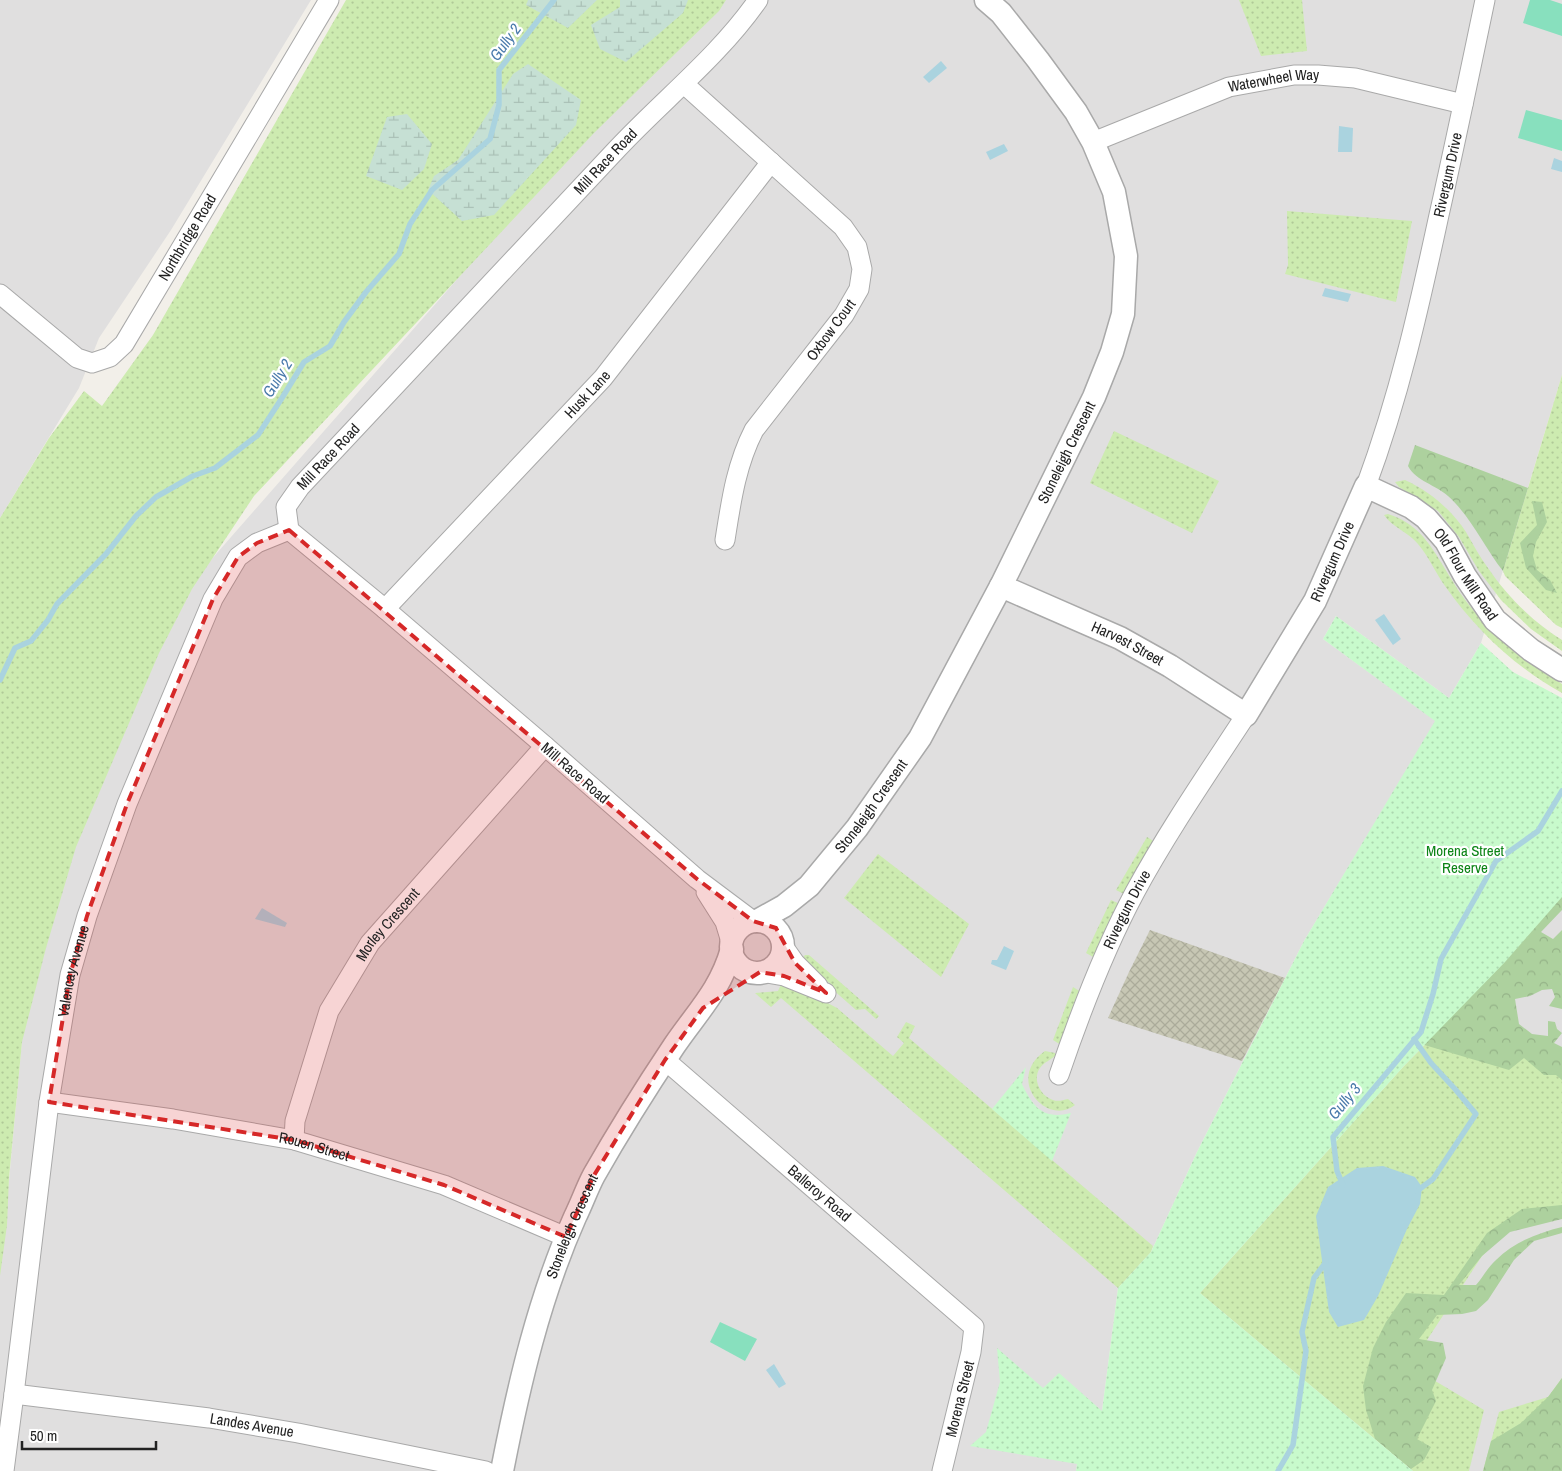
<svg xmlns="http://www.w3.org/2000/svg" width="1562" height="1471" font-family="'Archivo Narrow',sans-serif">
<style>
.residential{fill:#e0dfdf}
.construction{fill:url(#construction-cross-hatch)}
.grass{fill:url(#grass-dots)}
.forest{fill:url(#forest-crowns)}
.wetland{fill:url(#wetland-marsh)}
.park{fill:url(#park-dots)}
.pitch{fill:#88e0be}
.water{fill:#aad3df}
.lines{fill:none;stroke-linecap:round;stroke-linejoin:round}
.stream{stroke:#aad3df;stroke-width:5.5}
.minor-casing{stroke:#a9a9a9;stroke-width:21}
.tertiary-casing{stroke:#a9a9a9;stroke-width:25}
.minor{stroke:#fff;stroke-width:19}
.tertiary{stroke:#fff;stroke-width:22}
.marked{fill:#d62828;fill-opacity:0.2;stroke:#d62828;stroke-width:4;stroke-dasharray:10 6;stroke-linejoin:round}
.labels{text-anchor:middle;stroke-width:4.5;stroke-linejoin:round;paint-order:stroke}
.street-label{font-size:15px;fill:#222;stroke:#fff}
.park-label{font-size:15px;fill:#0c8416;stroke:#fff}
.water-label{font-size:16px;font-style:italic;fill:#4a7aab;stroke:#fff}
</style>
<defs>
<pattern id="construction-cross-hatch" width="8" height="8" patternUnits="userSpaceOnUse" patternTransform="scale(1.25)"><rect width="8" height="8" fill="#c7c7b4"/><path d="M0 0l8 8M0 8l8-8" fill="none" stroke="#abab9a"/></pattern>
<pattern id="grass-dots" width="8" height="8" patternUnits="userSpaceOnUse" patternTransform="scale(1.25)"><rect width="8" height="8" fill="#cdebb0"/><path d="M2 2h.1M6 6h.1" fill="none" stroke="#b0c997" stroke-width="1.8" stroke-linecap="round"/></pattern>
<pattern id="forest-crowns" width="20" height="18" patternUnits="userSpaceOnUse" patternTransform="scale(1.25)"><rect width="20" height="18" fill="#add19e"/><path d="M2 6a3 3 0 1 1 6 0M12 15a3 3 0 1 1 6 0" fill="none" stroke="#95b388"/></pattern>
<pattern id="wetland-marsh" width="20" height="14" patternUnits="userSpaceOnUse" patternTransform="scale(1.25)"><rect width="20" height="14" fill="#c6e0d4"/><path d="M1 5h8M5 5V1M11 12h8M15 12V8" fill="none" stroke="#aac0b6"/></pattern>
<pattern id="park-dots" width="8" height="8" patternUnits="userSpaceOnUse" patternTransform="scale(1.25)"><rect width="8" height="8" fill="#c8facc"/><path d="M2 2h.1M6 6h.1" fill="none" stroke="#acd6af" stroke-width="1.8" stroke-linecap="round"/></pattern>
</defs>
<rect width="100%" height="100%" fill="#f2efe9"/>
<g class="residential">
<polygon points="0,0 311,0 171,230 99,338 79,388 0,518"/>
<polygon points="702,0 1562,0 1562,375 1481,643 1449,698 1336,616 1323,639 1436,721 1304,941 1197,1152 1151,1252 1118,1288 1102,1411 1077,1464 1076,1471 0,1471 0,1256 4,1234 26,998 52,888 160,618"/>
<polygon points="1562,897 1562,1471 1413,1471 1200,1293 1403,1067 1505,962"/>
</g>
<polygon class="construction" points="1150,930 1285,978 1242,1061 1108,1018 1129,972"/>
<g class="grass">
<polygon points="346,0 726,0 719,11 594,133 254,496 192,589 159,653 76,847 46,948 22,1042 9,1178 7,1225 0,1276 0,518 49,438 84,391 102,406 153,335"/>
<polygon points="1239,0 1302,0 1307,51 1261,56"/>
<polygon points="1287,211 1412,221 1396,302 1285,274 1288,265"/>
<polygon points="1562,375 1562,628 1556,625 1505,576 1503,571"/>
<polygon points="1114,431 1219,481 1192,533 1090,483"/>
<path d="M1405 480C1429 491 1451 509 1466 532 1473 544 1479 556 1488 568 1507 596 1533 622 1562 640V651L1531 629 1501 600 1479 571 1459 537 1438 511 1399 487 1395 482Z"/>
<path d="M1388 514C1423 525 1434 552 1452 580 1459 593 1470 606 1479 617 1503 644 1532 664 1562 684V693C1515 667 1476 630 1445 586 1435 572 1429 557 1418 544 1408 532 1392 527 1384 515Z"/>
<polygon points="1147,837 1155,842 1126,895 1116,890"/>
<polygon points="878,854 969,924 941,977 844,898"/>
<polygon points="1111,900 1120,904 1095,958 1086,953"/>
<polygon points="805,955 809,955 879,1016 876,1019 865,1009 856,1010 831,988 833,986 803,962 802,959"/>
<polygon points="782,982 820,1001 822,1000 837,1008 893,1056 904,1043 897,1037 906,1022 915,1026 909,1038 1153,1246 1151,1252 1118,1288 781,998 771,1007 755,993 778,991"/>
<polygon points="1073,987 1081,992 1061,1045 1053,1040"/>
<polygon points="1473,996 1562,1072 1562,1214 1509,1227 1482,1256 1410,1366 1484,1410 1469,1471 1413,1471 1200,1293 1403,1067"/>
<path d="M1045 1051 1055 1053 1056 1055C1051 1060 1044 1062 1040 1068 1032 1079 1040 1096 1053 1100 1058 1102 1063 1100 1068 1099L1075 1105C1048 1127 1004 1080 1045 1051Z"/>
<polygon points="1562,1378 1562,1433 1483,1471 1499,1412 1548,1397"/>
</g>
<g class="forest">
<path d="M1415 445 1528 488 1503 571C1484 547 1472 518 1448 496 1436 485 1416 481 1408 466Z"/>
<polygon points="1532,501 1542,502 1547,522 1536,542 1533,556 1537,570 1550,580 1557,593 1546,590 1526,568 1520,543 1537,525"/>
<polygon points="1562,791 1562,910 1541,932 1553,939 1562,930 1562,1009 1549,1006 1555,997 1552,989 1542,990 1530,996 1515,999 1519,1024 1532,1034 1548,1036 1548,1021 1555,1022 1557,1029 1562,1033 1554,1043 1562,1047 1562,1080 1556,1075 1544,1075 1524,1058 1509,1070 1421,1044"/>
<path d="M1562 1205V1219L1510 1232 1482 1256 1459 1285H1476C1483 1277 1488 1267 1496 1260 1514 1242 1538 1233 1562 1227V1233L1534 1241 1514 1260 1488 1300 1476 1311 1462 1314 1437 1315 1419 1339 1443 1343 1446 1358 1432 1390 1436 1401 1417 1439 1431 1447 1424 1460 1411 1469 1375 1439 1366 1410 1363 1386 1373 1348 1386 1322 1406 1293 1444 1295 1487 1233 1522 1209Z"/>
<polygon points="1562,1378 1562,1471 1483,1471 1491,1441 1521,1423 1548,1397"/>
</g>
<g class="wetland">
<polygon points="528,0 597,0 568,28 526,5"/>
<polygon points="620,0 688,0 683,13 626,62 600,49 591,25 620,7"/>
<polygon points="528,64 581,100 576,125 494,215 462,221 428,190 434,176 458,160 513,74"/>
<polygon points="407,114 432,144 424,169 402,190 366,176 387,117"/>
</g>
<g class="park">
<polygon points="1336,616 1449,698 1481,643 1513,672 1562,698 1562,897 1505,962 1403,1067 1200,1293 1413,1471 1076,1471 1077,1464 970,1446 986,1432 1000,1382 997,1348 1043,1388 1059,1373 1102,1411 1118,1288 1151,1252 1197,1152 1304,941 1435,721 1323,639"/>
<path d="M1026 1067 1022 1084C1033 1107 1043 1120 1071 1113L1052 1161 992 1109Z"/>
</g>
<g class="pitch">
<polygon points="1530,0 1550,0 1562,4 1562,36 1523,23"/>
<polygon points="1526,110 1562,120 1562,151 1518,138"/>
<polygon points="720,1322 757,1339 745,1361 710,1342"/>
</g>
<g class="water">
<polygon points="941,61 947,68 929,83 923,77"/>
<polygon points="1339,126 1353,128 1352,152 1338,152"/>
<polygon points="1004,144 1008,151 990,160 986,152"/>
<polygon points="1554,158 1562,161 1562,172 1551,169"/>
<polygon points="1325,288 1351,294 1348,302 1322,296"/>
<polygon points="1384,614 1401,639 1393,645 1375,620"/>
<polygon points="262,908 287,923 285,927 255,919"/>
<polygon points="1004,946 1014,951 1006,970 991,964 992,960 997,960"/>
<polygon points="1383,1166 1415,1177 1422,1187 1420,1204 1407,1229 1378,1296 1364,1320 1338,1327 1329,1312 1316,1216 1328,1187 1357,1168"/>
<polygon points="774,1364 786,1384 779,1388 766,1370"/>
</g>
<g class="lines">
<g class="stream">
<polyline points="0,680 15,648 31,641 48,620 57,604 106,554 136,516 156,497 193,476 215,468 258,435 282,398 304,362 330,346 344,322 366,292 399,254 410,224 432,190 490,139 499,105 499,70 554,0"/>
<polyline points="1414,1039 1431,1063 1455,1089 1476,1114 1433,1179 1417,1191"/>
<polyline points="1343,1185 1337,1171 1333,1137 1421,1032 1433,994 1441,959 1496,861 1538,831 1562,791"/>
<polyline points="1278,1471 1293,1445 1306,1351 1302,1332 1314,1278 1326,1262"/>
</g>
<defs>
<g id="minor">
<path d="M684 84 843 227 857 247 862 269 859 289 844 315 754 430C736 465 731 502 725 540"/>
<path id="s1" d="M1093 142 1229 87 1294 75H1318L1355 78 1463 104"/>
<path id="s2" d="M0 294 77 358 92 363 110 357 124 344 329 0"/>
<path id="s3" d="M1366 486C1399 397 1419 308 1439 215 1455 144 1470 72 1485 0"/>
<path id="s4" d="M385 609 603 378 771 162"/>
<polyline points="706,892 725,922 732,945"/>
<path id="s5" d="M753 921 697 879 545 746 385 609 289 530 286 507 300 487C406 374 512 261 618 148 664 99 719 56 758 0"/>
<polyline points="783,946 795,963 818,986"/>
<polyline points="762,972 784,976 826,993"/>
<path id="s6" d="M665 1060 974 1327 971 1352 942 1471"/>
<path id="s7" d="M1059 1075C1080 1013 1104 950 1135 892 1168 831 1208 773 1246 715"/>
<path id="s8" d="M49 1102 173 1119 294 1140 444 1185 566 1237"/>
<path id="s9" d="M294 1140 295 1121 329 1011 370 943 545 746"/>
<path id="s10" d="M14 1394 209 1418 298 1433 486 1471"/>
<path id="s11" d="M4 1471 14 1394 49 1102 70 975 87 916 127 804 213 599 238 557 257 543 289 530"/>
</g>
<g id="tertiary">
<path id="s12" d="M1001 586 1120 638 1170 666 1246 715 1315 601 1366 486 1411 507 1426 518 1446 541 1465 576 1495 620 1531 650 1562 670"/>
<path id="s13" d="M757 921 784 906 809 886 857 828 920 738 1001 586 1094 397 1112 352 1123 314 1126 256 1114 192 1093 142 1076 112 1038 60 1001 13 986 0"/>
<circle cx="757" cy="947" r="26"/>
<path id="s14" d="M502 1471C519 1384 539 1298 575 1217 582 1203 587 1188 594 1175 619 1131 646 1088 674 1046 697 1012 720 991 732 949"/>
</g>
</defs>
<use href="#minor" class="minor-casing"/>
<use href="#tertiary" class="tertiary-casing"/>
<use href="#minor" class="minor"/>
<use href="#tertiary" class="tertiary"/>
</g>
<path class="marked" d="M289 530 697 879 753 921 776 928 795 963 826 993 784 976 760 972 703 1008 665 1060 593 1177 566 1237 444 1185 294 1140 49 1102 70 975 87 916 127 804 213 599 238 557 257 543Z"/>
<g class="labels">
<g class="street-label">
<text dy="5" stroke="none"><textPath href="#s1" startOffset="192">Waterwheel Way</textPath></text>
<text dy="5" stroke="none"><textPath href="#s5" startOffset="1101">Mill Race Road</textPath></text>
<text dy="5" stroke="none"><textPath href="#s3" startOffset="322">Rivergum Drive</textPath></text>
<text dy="5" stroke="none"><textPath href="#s2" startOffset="278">Northbridge Road</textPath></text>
<text transform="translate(831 330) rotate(-54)" y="5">Oxbow Court</text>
<text dy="5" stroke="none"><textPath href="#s4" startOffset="295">Husk Lane</textPath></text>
<text dy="5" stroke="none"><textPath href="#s13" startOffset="569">Stoneleigh Crescent</textPath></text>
<text dy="5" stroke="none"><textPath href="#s5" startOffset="696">Mill Race Road</textPath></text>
<text dy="5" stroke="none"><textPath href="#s12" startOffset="454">Rivergum Drive</textPath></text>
<text dy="5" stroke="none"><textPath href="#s12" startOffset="674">Old Flour Mill Road</textPath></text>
<text dy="5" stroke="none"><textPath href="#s12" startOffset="139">Harvest Street</textPath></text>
<text transform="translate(575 773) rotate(41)" y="5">Mill Race Road</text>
<text dy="5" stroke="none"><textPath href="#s13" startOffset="164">Stoneleigh Crescent</textPath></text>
<text dy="5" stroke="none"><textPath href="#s7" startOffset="179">Rivergum Drive</textPath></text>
<text dy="5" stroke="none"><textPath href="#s9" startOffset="239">Morley Crescent</textPath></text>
<text dy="5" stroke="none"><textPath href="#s11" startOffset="505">Valencay Avenue</textPath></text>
<text dy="5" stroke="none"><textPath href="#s8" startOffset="269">Rouen Street</textPath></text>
<text dy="5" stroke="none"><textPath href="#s6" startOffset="204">Balleroy Road</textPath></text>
<text dy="5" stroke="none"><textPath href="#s14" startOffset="255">Stoneleigh Crescent</textPath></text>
<text transform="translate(960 1399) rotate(-76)" y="5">Morena Street</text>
<text dy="5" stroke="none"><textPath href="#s10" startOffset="240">Landes Avenue</textPath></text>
</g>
<g class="park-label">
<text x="1465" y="856">Morena Street<tspan x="1465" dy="17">Reserve</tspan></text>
</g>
<g class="water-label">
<text transform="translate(505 42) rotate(-54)" y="6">Gully 2</text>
<text transform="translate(277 378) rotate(-58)" y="6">Gully 2</text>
<text transform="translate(1344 1101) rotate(-50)" y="6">Gully 3</text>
</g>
</g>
<path d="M22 1441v8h134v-8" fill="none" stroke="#222222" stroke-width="2.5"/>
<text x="30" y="1441" font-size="15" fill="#222222" stroke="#ffffff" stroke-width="4" paint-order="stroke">50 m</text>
</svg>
